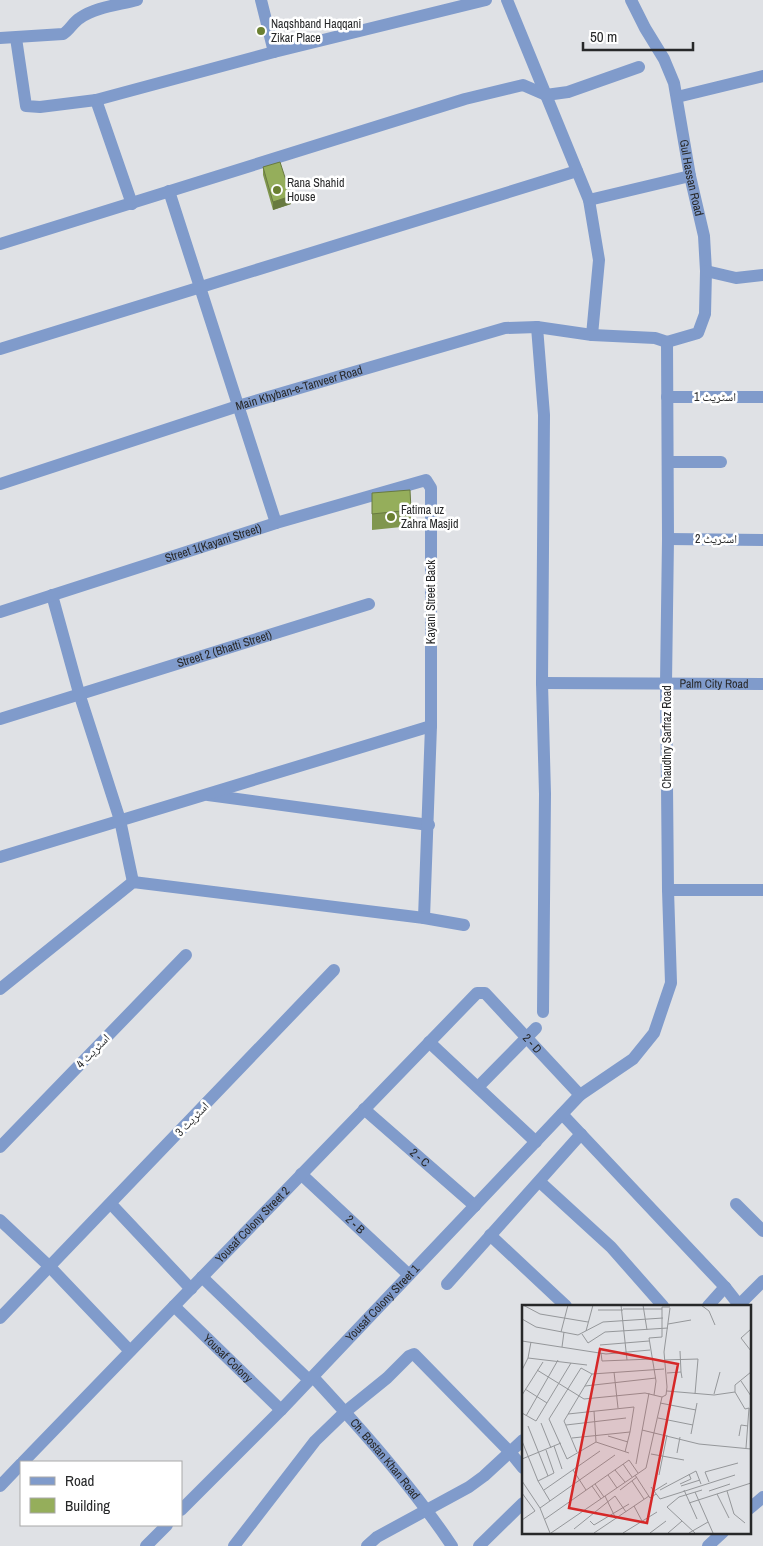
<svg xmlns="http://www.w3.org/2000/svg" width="763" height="1546" font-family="'Archivo Narrow','Noto Naskh Arabic',sans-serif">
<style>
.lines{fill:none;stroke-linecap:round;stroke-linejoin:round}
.minor{stroke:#809bcb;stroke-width:12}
.wall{fill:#80964e}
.shaded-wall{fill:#687a40}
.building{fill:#95ae5b;stroke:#687a40}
.poi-dot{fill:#6b8032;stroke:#fff;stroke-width:2}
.labels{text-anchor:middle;stroke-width:5;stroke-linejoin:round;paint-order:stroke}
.poi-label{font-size:12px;fill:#272829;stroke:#fff;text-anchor:start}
.street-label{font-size:12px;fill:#272829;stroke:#fff}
.inset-road{fill:none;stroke:#95979a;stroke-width:1}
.view{fill:#d62828;fill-opacity:0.15;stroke:#d62828;stroke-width:2.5}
.inset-edge{fill:none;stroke:#272829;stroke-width:2.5}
</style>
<rect width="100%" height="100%" fill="#dfe1e5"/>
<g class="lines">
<g class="minor">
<polyline points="261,0 274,52"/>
<polyline points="507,0 589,200 599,260 592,335"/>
<path id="s1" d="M631 0 645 28 664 59 674 83 690 176 704 236 706 271 705 314 698 333 667 342"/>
<path d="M0 38 63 34C70 30 73 22 80 18 96 7 119 5 137 0"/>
<polyline points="16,38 26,106 40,107 96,100 274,52 486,0"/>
<polyline points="677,97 763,76"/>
<polyline points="96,100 132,204"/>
<polyline points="169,191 276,523"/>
<polyline points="589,200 690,176"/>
<polyline points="0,244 465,99 523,85 546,95 568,92 639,67"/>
<polyline points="706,271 736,278 763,275"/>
<polyline points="537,327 544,415 542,683 545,794 543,1012"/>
<polyline points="0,349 577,171"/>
<polyline points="667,397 763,397"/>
<polyline points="668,462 721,462"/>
<path id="s2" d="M0 484 238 406 505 328 537 327 592 335 655 338 667 342"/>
<polyline points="668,539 763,540"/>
<polyline points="52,595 79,693 120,820 133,882"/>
<path id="s3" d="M0 612 276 523 426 480 431 488V726"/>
<path id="s4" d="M542 683 763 684"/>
<path id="s5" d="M0 719 369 604"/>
<polyline points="208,795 429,825"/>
<polyline points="0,857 431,726 424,918"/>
<polyline points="668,890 763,890"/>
<polyline points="0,989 133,882 424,918 464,925"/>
<polyline points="429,1042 536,1142"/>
<polyline points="478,1087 536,1028"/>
<path id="s6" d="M364 1109 475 1206"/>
<polyline points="562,1114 725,1287 739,1305 763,1281"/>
<polyline points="0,1147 186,955"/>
<path id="s7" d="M301 1174 409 1275"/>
<polyline points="541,1183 611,1247 663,1306"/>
<polyline points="111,1204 191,1289"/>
<polyline points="736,1204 763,1231"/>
<polyline points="0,1220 50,1267 130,1351"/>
<polyline points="490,1235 566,1306"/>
<polyline points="202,1277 309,1380"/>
<polyline points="447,1284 581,1134"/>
<path id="s8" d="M174 1306 281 1410"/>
<polyline points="708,1306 725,1287"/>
<polyline points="0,1318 334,970"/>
<path id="s9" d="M313 1377C362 1430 411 1485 452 1546"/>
<path id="s10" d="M23 1462 477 993H485L580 1095"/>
<polyline points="0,1486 21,1464"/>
<polyline points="749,1509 763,1497"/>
<path id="s11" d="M181 1510 281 1410 580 1095 633 1059 654 1033 671 983 668 890 666 683 668 539 667 342"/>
<polyline points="146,1546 167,1525"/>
<polyline points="234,1546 315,1441 345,1412 387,1378 409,1356 414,1354 510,1452 523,1468"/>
<polyline points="367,1546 377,1537 469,1487 484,1476 523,1440"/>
<polyline points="479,1546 523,1503"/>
<polyline points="708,1546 723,1532"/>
</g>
</g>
<g class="wall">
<polygon points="263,167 291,204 273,210 263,175"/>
<polygon points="372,493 411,510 411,526 372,530"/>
</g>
<polygon class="shaded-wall" points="291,196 291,204 273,210 273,202"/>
<g class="building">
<polygon points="280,162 291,196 273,202 263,167"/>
<polygon points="410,490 411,510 372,514 372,493"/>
</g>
<g class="poi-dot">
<circle cx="261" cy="31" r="5"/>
<circle cx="277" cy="190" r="5"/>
<circle cx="391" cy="517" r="5"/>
</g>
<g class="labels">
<g class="poi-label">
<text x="271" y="28">Naqshband Haqqani<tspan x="271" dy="14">Zikar Place</tspan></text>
<text x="287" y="187">Rana Shahid<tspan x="287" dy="14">House</tspan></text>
<text x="401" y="514">Fatima uz<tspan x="401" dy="14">Zahra Masjid</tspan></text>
</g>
<g class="street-label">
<text dy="4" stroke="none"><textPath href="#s1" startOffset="190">Gul Hassan Road</textPath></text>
<text dy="4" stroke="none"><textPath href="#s2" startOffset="314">Main Khyban-e-Tanveer Road</textPath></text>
<text x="715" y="401">اسٹریٹ 1</text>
<text x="716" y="543">اسٹریٹ 2</text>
<text dy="4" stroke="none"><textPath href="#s3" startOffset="224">Street 1(Kayani Street)</textPath></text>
<text transform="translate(431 602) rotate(-90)" y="4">Kayani Street Back</text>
<text dy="4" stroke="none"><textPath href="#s5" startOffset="235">Street 2 (Bhatti Street)</textPath></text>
<text dy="4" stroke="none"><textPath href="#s4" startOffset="172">Palm City Road</textPath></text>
<text transform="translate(667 737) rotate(-90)" y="4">Chaudhry Sarfraz Road</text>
<text dy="4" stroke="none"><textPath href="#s10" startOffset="730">2 - D</textPath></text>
<text transform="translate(93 1051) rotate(-46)" y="4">اسٹریٹ 4</text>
<text transform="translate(192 1119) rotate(-46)" y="4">اسٹریٹ 3</text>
<text dy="4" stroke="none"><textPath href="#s6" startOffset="74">2 - C</textPath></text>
<text dy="4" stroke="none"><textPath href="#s10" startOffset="330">Yousaf Colony Street 2</textPath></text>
<text dy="4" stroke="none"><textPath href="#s7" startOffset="74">2 - B</textPath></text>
<text dy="4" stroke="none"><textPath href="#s11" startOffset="289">Yousaf Colony Street 1</textPath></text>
<text dy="4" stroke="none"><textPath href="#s8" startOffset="75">Yousaf Colony</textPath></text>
<text dy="4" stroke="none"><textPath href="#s9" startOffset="109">Ch. Bostan Khan Road</textPath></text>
</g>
</g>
<g transform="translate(522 1305)">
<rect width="229" height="229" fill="#dfe1e5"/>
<path class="inset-road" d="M1 0 18 9 66 17M99 0 105 55M121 0 125 25M179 0 187 6 193 20M101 4H140M76 5H101M0 14 14 22 56 30 81 17 141 13M146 19 169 15M229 24 219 33 229 46M64 26 71 0M39 27 46 0M60 29 66 38 83 27 146 23M0 36 84 49 128 45M78 40 127 36M40 42 42 27M158 46 159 67M79 48 80 56 130 54M6 53 65 60M142 55 176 54 173 89M0 65 6 53 9 37M15 65 62 94 123 88 140 92M92 67 96 103M145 68 159 67 160 73M219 76 229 91M63 81 134 73M3 84 25 98M145 86 192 90 213 87V80L229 67M213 87 223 104 227 103M192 89 198 67M0 90 21 57M132 90 134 76 127 33 140 32V2H148M140 92 144 90 145 82 142 47 148 3M138 98 174 105M72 106 74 137M0 108 14 116 49 58M46 109 112 102 108 127M4 111 36 55M136 113 171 120M19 118 29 143M44 120 104 113M6 121 26 171M120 125 177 139 229 144M169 129 175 98M86 131 106 137M217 131 219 120 226 121M50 133 108 127 103 147M0 136 16 176 28 196M32 141 40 164M224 143 227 103M55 147 42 116 70 69M107 148 74 137 45 154 27 114 59 63 70 69 142 64M155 148 158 132M129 149 162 155M0 154 39 138M101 159 110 172M114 159 127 88M51 165 64 185M93 165 103 177M86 170 95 183M113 170 128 193 134 189M137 170 145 130M0 176 18 203 28 228M16 176 32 168 24 145M110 176 122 194M187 177 183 167 216 158M73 179 82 192M158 179 169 174 167 169M70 181 79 194M159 181 178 175M129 182 138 194 213 170M22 185 78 146M98 185 115 172M138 185 174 166 179 179M162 185 175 214M132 186 145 178M187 186 208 179M205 186 212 209 223 218M173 187 191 228M0 188 13 206 0 215M195 189 207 213M83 191 94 214M167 198 229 178M112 201 120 216M18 203 93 150M23 214 107 155 116 168M68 216 72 220 107 199M52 224 93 191 104 207M29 228 124 163 140 92M72 228 127 191M101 228 135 207M128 228 144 216M146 228 160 216M167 228 186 217M173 228 145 202 157 192 180 185"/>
<path class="view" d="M78 44 156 59 125 218 47 203Z"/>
<rect width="229" height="229" class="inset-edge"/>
</g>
<rect x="20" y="1461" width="162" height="65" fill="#ffffff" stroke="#a9a9a9"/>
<rect x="30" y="1477" width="25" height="8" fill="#809bcb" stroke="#a9a9a9"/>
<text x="65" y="1486" font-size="15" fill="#272829">Road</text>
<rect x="30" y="1498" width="25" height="15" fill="#95ae5b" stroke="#a9a9a9"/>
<text x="65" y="1511" font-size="15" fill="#272829">Building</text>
<path d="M583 42v8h110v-8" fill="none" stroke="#272829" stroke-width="2.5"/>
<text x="590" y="42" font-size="15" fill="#272829" stroke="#ffffff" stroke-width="4" paint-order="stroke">50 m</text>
</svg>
